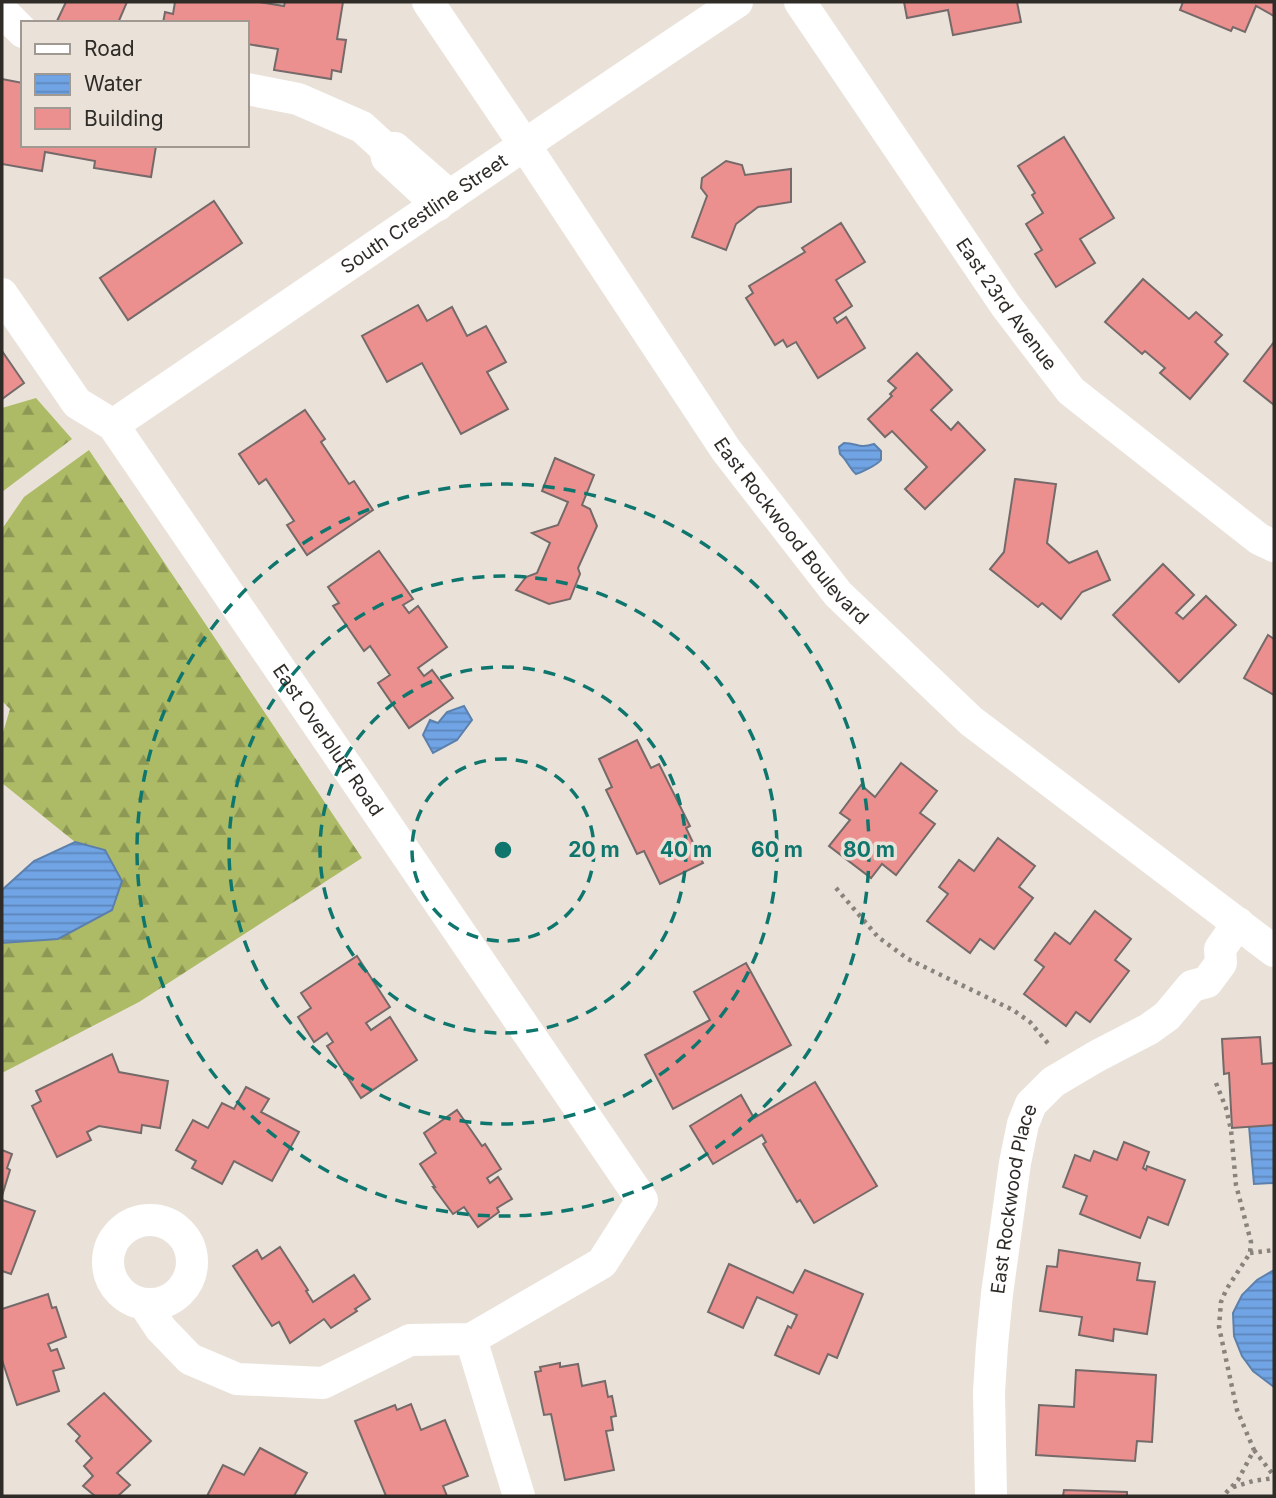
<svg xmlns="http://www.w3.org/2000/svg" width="1276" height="1498" font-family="Inter,sans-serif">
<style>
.forest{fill:url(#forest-firs)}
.water{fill:url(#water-rules);stroke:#5c80ac;stroke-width:2}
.building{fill:#eb908f;stroke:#756a69;stroke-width:2}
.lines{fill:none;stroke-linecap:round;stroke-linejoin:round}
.path{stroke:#88837c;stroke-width:4.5;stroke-dasharray:3.5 5;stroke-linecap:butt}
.minor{stroke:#fff;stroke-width:32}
.ring{fill:none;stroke:#0f766e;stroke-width:3.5;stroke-dasharray:12 9}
.labels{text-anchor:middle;stroke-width:7;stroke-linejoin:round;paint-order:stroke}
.street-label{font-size:19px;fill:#2f2c28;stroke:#eae2d9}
.centre{fill:#0f766e;stroke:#eae2d9;stroke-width:3.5}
.ring-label{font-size:21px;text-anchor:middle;font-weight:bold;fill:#0f766e;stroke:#eae2d9;stroke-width:7;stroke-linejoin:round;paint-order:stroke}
</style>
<defs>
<pattern id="forest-firs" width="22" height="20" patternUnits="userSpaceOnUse" patternTransform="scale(1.75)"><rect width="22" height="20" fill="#adbb66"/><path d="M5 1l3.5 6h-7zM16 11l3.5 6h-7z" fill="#8d9854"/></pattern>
<pattern id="water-rules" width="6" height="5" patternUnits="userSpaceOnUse" patternTransform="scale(1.75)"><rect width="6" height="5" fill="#70a4e5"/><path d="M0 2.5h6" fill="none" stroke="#5c86ba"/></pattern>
</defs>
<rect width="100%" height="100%" fill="#eae2d9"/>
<g class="forest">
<polygon points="36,398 72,439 2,492 2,408"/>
<polygon points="89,450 362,858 139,1002 2,1073 2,943 58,939 112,910 105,850 75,842 2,783 2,736 10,709 2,701 2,529 24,497"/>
</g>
<g class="water">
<path d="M844 443C858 443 858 449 874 444L881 451V460C877 465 862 472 856 474 849 468 847 460 840 454L839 447Z"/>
<polygon points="464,706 472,720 457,740 433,753 423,735 430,720 438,723 447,712"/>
<polygon points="75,842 105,850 122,881 112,910 58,939 2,943 2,890 34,861"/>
<polygon points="1274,1124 1274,1183 1254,1184 1249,1126"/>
<polygon points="1274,1270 1274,1387 1253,1371 1242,1356 1234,1336 1233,1313 1242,1295 1257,1280"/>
</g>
<g class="building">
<polygon points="66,2 127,2 118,23 60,23 57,21"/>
<polygon points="175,2 259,2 284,6 285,2 343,2 337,39 346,40 341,72 332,70 331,79 274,70 278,49 247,44 247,23 163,23 165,12 173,14"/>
<polygon points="904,2 1017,2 1021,22 953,35 948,10 907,18"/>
<polygon points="1183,2 1274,2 1274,16 1256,6 1245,32 1233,27 1231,31 1180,10"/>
<polygon points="2,79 23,83 23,145 165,145 164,147 156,146 151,177 94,168 95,161 45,152 42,171 2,164"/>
<polygon points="1064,137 1114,218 1080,239 1095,263 1056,287 1035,254 1042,250 1026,224 1043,213 1032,195 1035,193 1018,166"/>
<polygon points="726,161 742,165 745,175 791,169 791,202 758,207 736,224 726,250 692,237 707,196 701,188 702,178"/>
<polygon points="214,201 242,243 128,320 100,278"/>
<polygon points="841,223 865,262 836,280 852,306 834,318 837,323 846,317 865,348 818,378 796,342 787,347 783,340 775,345 746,298 753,293 749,286 805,252 802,248"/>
<polygon points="1143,279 1189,319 1196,312 1222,335 1215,342 1228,354 1190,399 1160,373 1165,368 1145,351 1142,354 1105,322"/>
<polygon points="418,305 427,321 452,307 467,336 486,326 506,362 487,372 508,409 461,434 422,363 387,382 362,336"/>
<polygon points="1274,342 1274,405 1244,381"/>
<polygon points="2,351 24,383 2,399"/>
<polygon points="917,353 952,390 931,410 951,430 958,422 985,450 925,509 905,489 927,467 892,431 885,437 868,419 892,396 890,394 896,388 888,381"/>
<polygon points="305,410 325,439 321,442 349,484 354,481 373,510 307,555 287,525 294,521 266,479 259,484 239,454"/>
<polygon points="555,458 594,475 582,505 590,509 597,526 578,568 580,574 570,599 549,604 516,590 526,577 537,573 550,543 532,533 558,525 568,502 542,491"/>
<polygon points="1015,479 1056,484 1047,543 1069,563 1097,551 1110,580 1082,592 1061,619 1042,603 1038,607 990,569 1004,552"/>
<polygon points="379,551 413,599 403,605 409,613 418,606 447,647 418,668 424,676 432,670 453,698 409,728 378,683 390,675 370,646 364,651 333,606 339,603 328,587"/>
<polygon points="1163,564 1194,595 1176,613 1183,619 1206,596 1236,625 1179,682 1113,615"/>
<polygon points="1268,635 1274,639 1274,695 1244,678"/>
<polygon points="637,740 651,768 659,764 690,826 686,828 703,863 660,884 644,851 637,854 606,790 612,787 599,759"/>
<polygon points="901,763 937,791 920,813 935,824 896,875 882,864 871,878 829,846 850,820 840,813 861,785 875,797"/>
<polygon points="998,838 1035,866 1019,887 1033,898 994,949 980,939 970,953 927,921 948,894 939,887 959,860 974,871"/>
<polygon points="1095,911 1131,939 1115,960 1129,971 1090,1022 1076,1012 1066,1026 1024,994 1044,967 1035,960 1055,933 1070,944"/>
<polygon points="357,956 390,1007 366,1023 371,1030 390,1017 417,1060 361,1098 327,1046 333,1042 327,1033 314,1042 298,1017 311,1008 301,993"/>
<polygon points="746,963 791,1045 673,1109 645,1055 710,1020 694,992"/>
<polygon points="1260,1037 1262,1064 1274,1063 1274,1125 1232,1128 1229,1073 1224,1074 1222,1039"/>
<polygon points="112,1054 119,1072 168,1081 160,1128 142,1125 141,1133 99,1126 87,1132 91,1140 57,1157 32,1106 41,1101 36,1091"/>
<polygon points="815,1082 877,1186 814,1223 800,1200 797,1202 763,1144 766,1142 762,1135 713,1164 690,1126 741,1095 754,1118"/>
<polygon points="246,1087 269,1099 261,1112 299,1132 272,1181 234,1161 222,1184 192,1168 196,1161 176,1150 193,1120 208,1128 222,1103 234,1109"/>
<polygon points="457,1110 482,1146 485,1144 501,1169 487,1178 490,1183 498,1177 512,1199 497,1208 499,1212 478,1227 464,1207 453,1214 433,1187 435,1187 420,1164 436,1153 424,1133"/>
<polygon points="1124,1142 1149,1152 1143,1168 1146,1170 1147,1166 1185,1180 1168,1225 1148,1217 1140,1238 1080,1214 1087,1196 1063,1187 1075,1155 1090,1161 1094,1151 1117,1160"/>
<polygon points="2,1150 12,1154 7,1168 10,1170 2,1196"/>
<polygon points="2,1200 35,1211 11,1274 2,1271"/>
<polygon points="280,1247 308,1290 306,1291 313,1302 354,1275 370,1299 355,1309 357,1311 331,1328 324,1319 290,1343 279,1322 272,1326 233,1266 257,1250 262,1259"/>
<polygon points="1059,1250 1140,1263 1137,1280 1155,1282 1147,1334 1114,1329 1113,1341 1079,1335 1082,1317 1040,1311 1047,1266 1057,1267"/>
<polygon points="729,1264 793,1293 805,1270 863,1294 837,1358 828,1354 819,1374 775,1355 788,1326 791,1328 797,1315 757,1297 743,1328 708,1312"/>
<polygon points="48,1294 52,1308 56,1307 66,1337 48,1344 51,1351 57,1349 64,1368 53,1371 59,1391 17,1405 2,1360 2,1309"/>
<polygon points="560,1363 560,1367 578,1364 582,1386 605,1381 608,1397 612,1396 616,1416 611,1417 613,1430 606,1431 614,1470 565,1480 551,1414 544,1415 535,1372 541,1371 540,1367"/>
<polygon points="1076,1370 1156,1375 1152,1442 1137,1441 1135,1461 1036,1455 1039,1405 1074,1407"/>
<polygon points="104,1393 151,1441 117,1473 130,1485 118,1496 95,1496 83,1486 93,1476 84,1466 92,1458 76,1441 80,1436 68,1424"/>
<polygon points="411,1404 421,1430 445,1420 468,1476 443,1486 447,1496 386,1496 355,1421 395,1405 397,1410"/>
<polygon points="260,1448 307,1473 294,1496 207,1496 223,1465 244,1475"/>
<polygon points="1064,1490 1127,1492 1127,1496 1063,1496"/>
</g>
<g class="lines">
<g class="path">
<polyline points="836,888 878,937 908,959 1013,1010 1030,1022 1051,1047"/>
<polyline points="1216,1083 1226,1108 1231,1130 1236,1185 1251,1242 1250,1253 1226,1290 1221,1302 1219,1327 1237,1410 1254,1450 1238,1480 1223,1496"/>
<polyline points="1250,1253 1274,1250"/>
<polyline points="1254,1450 1274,1476"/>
<polyline points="1233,1487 1253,1481 1274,1478"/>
</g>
<g class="minor">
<path id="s1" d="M428 2 524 144 726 450 838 594 971 721 1274 951"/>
<path id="s2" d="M800 2 1006 306 1071 391 1259 539 1274 546"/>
<polyline points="2,11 23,32"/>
<polyline points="247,89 298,99 362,127 385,148"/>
<polyline points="438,205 387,158 385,148 395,148 450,196"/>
<path id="s3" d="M2 294 77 403 113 425C289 684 467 940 642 1200L602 1263 471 1339 410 1340 323 1383 237 1379 190 1359 161 1329 145 1305"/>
<path id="s4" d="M113 425C321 284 528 141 737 2"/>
<circle cx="150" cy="1262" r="42"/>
<polyline points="471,1339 519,1496"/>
<path id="s5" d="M991 1496 989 1392 992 1345 997 1294 1015 1163 1023 1124 1031 1104 1053 1082 1097 1056 1149 1029 1167 1016 1192 986 1207 982 1221 963 1220 949 1238 923"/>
</g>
</g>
<g class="ring">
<circle cx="503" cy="850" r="91"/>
<circle cx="503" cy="850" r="183"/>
<circle cx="503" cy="850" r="274"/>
<circle cx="503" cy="850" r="366"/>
</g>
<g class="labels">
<g class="street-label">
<text dy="7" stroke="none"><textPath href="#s4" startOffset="376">South Crestline Street</textPath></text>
<text dy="7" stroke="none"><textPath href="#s2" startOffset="366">East 23rd Avenue</textPath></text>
<text dy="7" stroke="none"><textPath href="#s1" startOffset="642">East Rockwood Boulevard</textPath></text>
<text dy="7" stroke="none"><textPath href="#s3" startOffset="556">East Overbluff Road</textPath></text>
<text dy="7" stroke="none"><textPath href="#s5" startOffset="299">East Rockwood Place</textPath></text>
</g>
</g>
<circle cx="503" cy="850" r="10" class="centre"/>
<g class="ring-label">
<text x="594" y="857">20 m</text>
<text x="686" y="857">40 m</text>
<text x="777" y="857">60 m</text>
<text x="869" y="857">80 m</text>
</g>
<rect width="1276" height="1498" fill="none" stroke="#2f2c28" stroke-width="7"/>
<rect x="21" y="21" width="228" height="126" fill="#eae2d9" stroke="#9f9992" stroke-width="2"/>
<rect x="35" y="44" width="35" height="10" fill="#ffffff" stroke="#9f9992" stroke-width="2"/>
<text x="84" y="56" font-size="21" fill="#2f2c28">Road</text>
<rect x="35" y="74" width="35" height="21" fill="url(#water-rules)" stroke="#9f9992" stroke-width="2"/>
<text x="84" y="91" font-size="21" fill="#2f2c28">Water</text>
<rect x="35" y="108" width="35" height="21" fill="#eb908f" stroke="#9f9992" stroke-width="2"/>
<text x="84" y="126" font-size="21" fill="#2f2c28">Building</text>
</svg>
